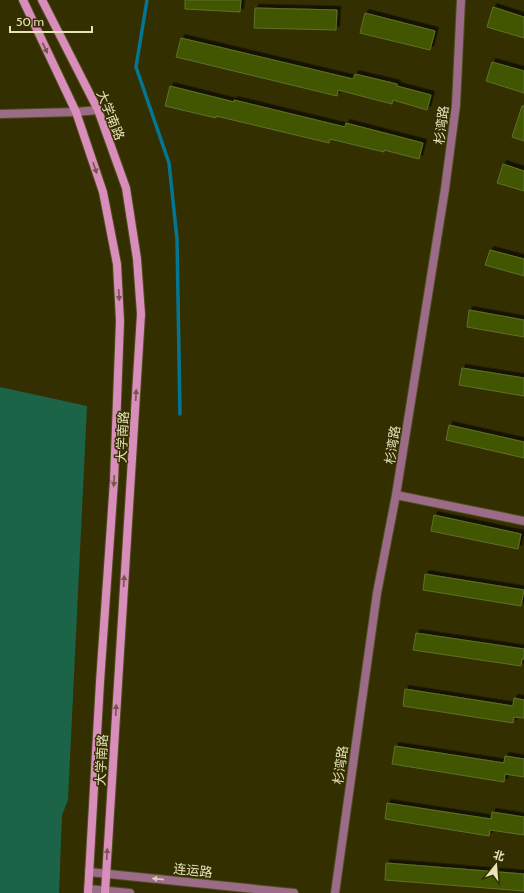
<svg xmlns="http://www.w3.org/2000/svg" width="524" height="893" font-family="Cabin,'Noto Sans SC',sans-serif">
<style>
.green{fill:#1b6447}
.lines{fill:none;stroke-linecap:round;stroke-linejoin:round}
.stream{stroke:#047692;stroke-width:3.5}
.building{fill:#435500;stroke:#5e7226;filter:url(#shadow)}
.minor-casing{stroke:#514c1f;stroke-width:10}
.tertiary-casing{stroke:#514c1f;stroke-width:10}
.secondary-casing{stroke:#514c1f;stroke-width:10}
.minor{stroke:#9b6b88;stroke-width:8}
.tertiary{stroke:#9b6b88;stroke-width:8}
.secondary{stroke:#d98dbb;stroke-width:8}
.oneway{fill:#76554b}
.oneway2{fill:#d8cbb2}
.labels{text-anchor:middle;stroke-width:3;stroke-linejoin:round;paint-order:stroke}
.street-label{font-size:13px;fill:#e7e3bc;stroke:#342f01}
</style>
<defs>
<filter id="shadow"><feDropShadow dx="3.5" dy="-3.5" stdDeviation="0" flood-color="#0009"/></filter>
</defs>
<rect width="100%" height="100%" fill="#342f01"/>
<polygon class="green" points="0,387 87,406 68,800 62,815 59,893 0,893"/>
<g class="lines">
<polyline class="stream" points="147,0 136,67 169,163 177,239 180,414"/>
</g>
<g class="building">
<polygon points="185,0 241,0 240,12 185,9"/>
<polygon points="493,7 524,17 524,38 487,27"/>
<polygon points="255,8 337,10 336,30 254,28"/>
<polygon points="365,13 435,31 430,50 360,33"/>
<polygon points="181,38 353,79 355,74 397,84 397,86 431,95 427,110 393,100 392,104 338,90 337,96 176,57"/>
<polygon points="492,62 524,71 524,93 486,81"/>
<polygon points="170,86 234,102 234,100 345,127 346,123 423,143 419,159 384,150 384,152 330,139 329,143 216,116 216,118 165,106"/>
<polygon points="522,106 524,106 524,141 512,137"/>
<polygon points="503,164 524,171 524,191 497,183"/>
<polygon points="490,250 524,259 524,276 485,265"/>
<polygon points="469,310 524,320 524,337 467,327"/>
<polygon points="462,368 524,378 524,396 459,385"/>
<polygon points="449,425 524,442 524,458 446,440"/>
<polygon points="434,515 521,534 518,549 431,531"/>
<polygon points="425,574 524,590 521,606 423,590"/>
<polygon points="416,633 524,649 524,659 522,659 521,666 413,650"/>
<polygon points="405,689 513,706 514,698 524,700 524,718 514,717 513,723 403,706"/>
<polygon points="395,746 504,763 505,756 524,759 524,777 505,774 504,782 392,764"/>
<polygon points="387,803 491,819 492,812 524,817 524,835 490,830 489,836 385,819"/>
<polygon points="386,863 524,874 524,891 385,880"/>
</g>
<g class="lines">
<defs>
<g id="minor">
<polyline points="0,114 76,112 98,110"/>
<polyline points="396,495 524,521"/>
</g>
<g id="tertiary">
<polyline points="89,872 294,893"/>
<polyline points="88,889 130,893"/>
<polyline points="335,893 377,593 396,495 445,189 456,105 461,0"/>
</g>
<g id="secondary">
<polyline points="23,0 76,112 103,192 117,264 120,321 114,481 100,682 88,893"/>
<polyline points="42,0 98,110 126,188 137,259 141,314 105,893"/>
</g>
</defs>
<use href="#minor" class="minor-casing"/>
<use href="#tertiary" class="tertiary-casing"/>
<use href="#secondary" class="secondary-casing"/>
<use href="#minor" class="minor"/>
<use href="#tertiary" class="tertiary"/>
<use href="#secondary" class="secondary"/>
</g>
<defs><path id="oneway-solid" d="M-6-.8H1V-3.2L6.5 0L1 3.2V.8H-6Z"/></defs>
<g class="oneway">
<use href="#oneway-solid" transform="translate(45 48) rotate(65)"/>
<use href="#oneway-solid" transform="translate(95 168) rotate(71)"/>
<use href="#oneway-solid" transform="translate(119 295) rotate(87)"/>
<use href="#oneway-solid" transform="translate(136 395) rotate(-87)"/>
<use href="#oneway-solid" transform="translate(114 481) rotate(93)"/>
<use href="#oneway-solid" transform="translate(124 581) rotate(-86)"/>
<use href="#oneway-solid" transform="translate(116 710) rotate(-87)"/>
<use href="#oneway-solid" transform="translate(107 854) rotate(-87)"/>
</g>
<use class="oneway2" href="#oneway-solid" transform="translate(158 879) rotate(-174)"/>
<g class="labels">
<g class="street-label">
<text transform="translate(111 115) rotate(68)" y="5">大学南路</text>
<text transform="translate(441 125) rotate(-83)" y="5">杉湾路</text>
<text transform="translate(122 437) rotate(-87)" y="5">大学南路</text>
<text transform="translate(392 445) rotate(-81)" y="5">杉湾路</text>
<text transform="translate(101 760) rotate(-87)" y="5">大学南路</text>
<text transform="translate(340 765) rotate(-82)" y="5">杉湾路</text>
<text transform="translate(193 870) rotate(6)" y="5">连运路</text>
</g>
</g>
<g transform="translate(496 865) rotate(17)" stroke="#342f01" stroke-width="3" paint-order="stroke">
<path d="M0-3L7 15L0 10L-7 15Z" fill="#e7e3bc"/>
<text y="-6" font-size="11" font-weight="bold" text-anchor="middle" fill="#e7e3bc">北</text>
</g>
<path d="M10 26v6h82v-6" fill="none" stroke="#e7e3bc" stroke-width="2"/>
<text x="16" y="26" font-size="12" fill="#e7e3bc" stroke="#342f01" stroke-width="3" paint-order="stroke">50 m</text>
</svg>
